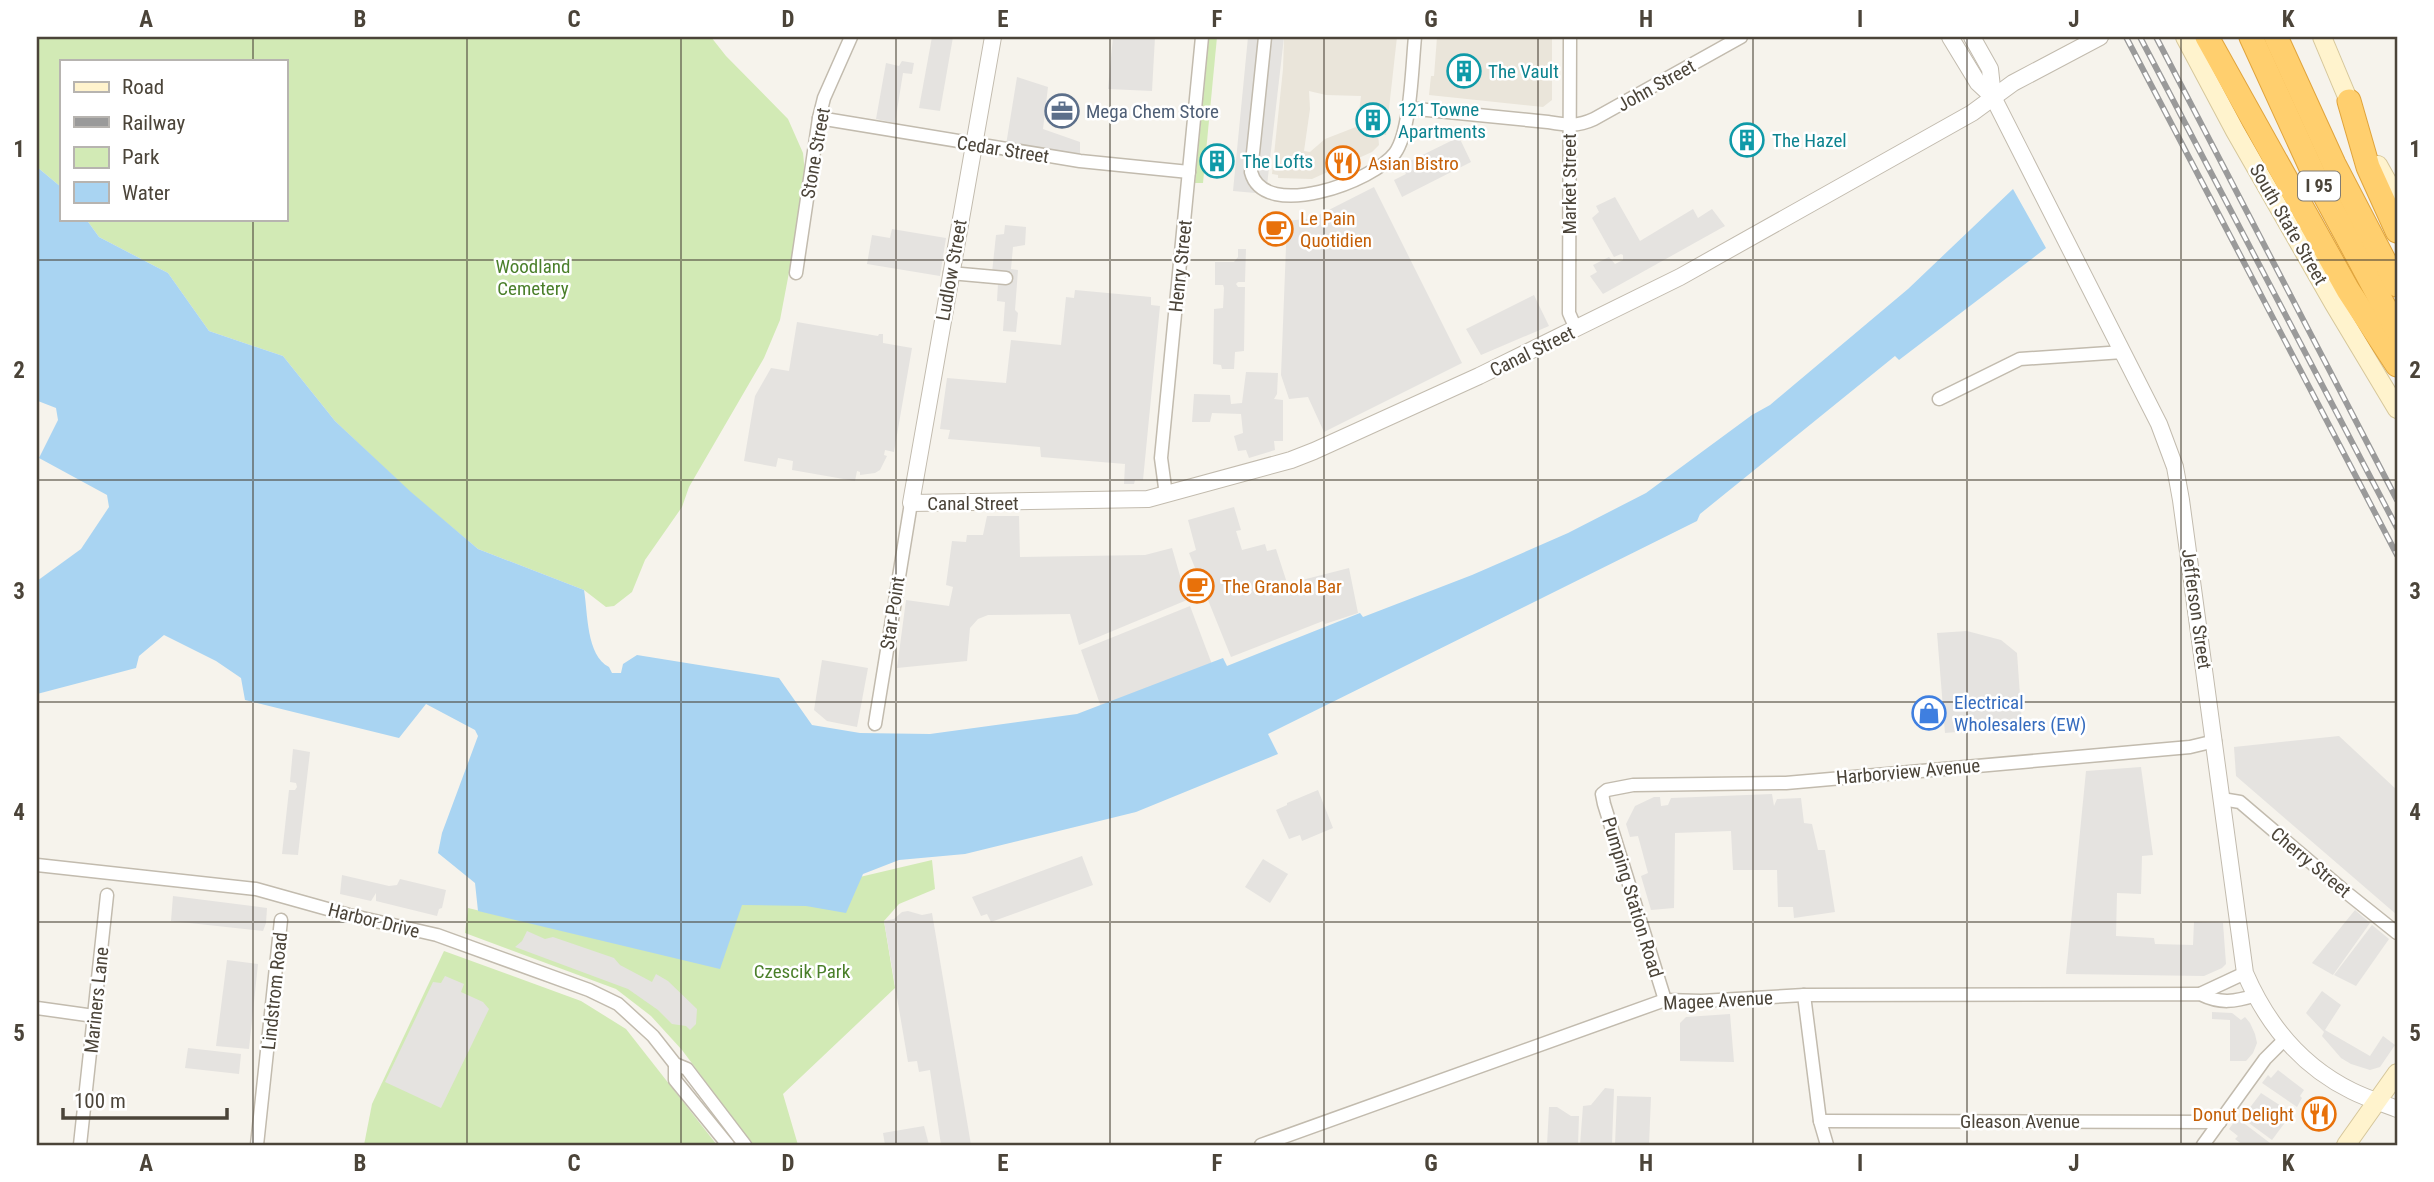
<svg xmlns="http://www.w3.org/2000/svg" width="2434" height="1182" font-family="'Roboto Condensed',sans-serif">
<style>
.residential{fill:#eae5da;fill-rule:evenodd}
.green{fill:#d2eab5}
.parking{fill:#e5e3e0}
.water{fill:#a9d4f2}
.lines{fill:none;stroke-linecap:round;stroke-linejoin:round}
.minor-casing{stroke:#c2bbae;stroke-width:15}
.tertiary-casing{stroke:#c2bbae;stroke-width:18}
.secondary-casing{stroke:#d6c79b;stroke-width:20}
.motorway-casing{stroke:#e0a43c;stroke-width:25}
.minor{stroke:#fff;stroke-width:12}
.tertiary{stroke:#fff;stroke-width:16}
.secondary{stroke:#fff3cd;stroke-width:18}
.motorway{stroke:#ffcf6e;stroke-width:23}
.rail-casing{stroke:#9a9a9a;stroke-width:6}
.rail{stroke:#fff;stroke-width:3.5;stroke-dasharray:10;stroke-linecap:butt}
.grid{fill:none;stroke:#4b4439;stroke-width:2;stroke-opacity:0.55}
.labels{text-anchor:middle;stroke-width:5;stroke-linejoin:round;paint-order:stroke}
.shield{fill:#fff;stroke:#817c74;stroke-width:2}
.shield-label{font-size:18px;font-weight:bold;fill:#4b4439}
.culture-label{font-size:19px;fill:#0d838f;stroke:#fff;text-anchor:start}
.street-label{font-size:19px;fill:#4b4439;stroke:#fff}
.service-label{font-size:19px;fill:#4e5e75;stroke:#fff;text-anchor:start}
.food-label{font-size:19px;fill:#c56008;stroke:#fff;text-anchor:start}
.park-label{font-size:19px;fill:#4a7f2a;stroke:#fff}
.shop-label{font-size:19px;fill:#366cbe;stroke:#fff;text-anchor:start}
.neatline{fill:none;stroke:#4b4439;stroke-width:2.5}
.grid-label{font-size:23px;text-anchor:middle;font-weight:bold;fill:#4b4439}
</style>
<rect width="100%" height="100%" fill="#f6f3ec"/>
<g class="residential">
<path d="M1286 37H1397L1386 135 1378 134 1379 145 1372 152 1312 179 1278 178V175L1272 174 1283 69 1284 39ZM1309 91 1326 95 1361 96 1358 121 1361 122V125L1325 139 1310 152 1304 151 1310 109Z"/>
<polygon points="1437,37 1552,37 1552,100 1543,107 1429,95 1431,76 1434,76"/>
</g>
<g class="green">
<polygon points="37,37 711,37 726,56 788,119 803,153 806,183 780,320 764,358 689,487 682,507 645,560 632,592 614,606 606,607 584,590 478,549 411,493 335,421 283,356 209,331 168,273 99,237 86,219 285,219 285,61 61,61 61,187 37,167"/>
<polygon points="1209,37 1217,37 1203,183 1195,183"/>
<polygon points="932,860 935,889 899,904 884,921 895,988 783,1094 798,1145 753,1145 682,1050 651,1016 616,989 465,933 468,908 719,968 741,905"/>
<polygon points="444,951 581,1001 626,1029 717,1145 364,1145 372,1104"/>
</g>
<g class="parking">
<polygon points="932,37 953,37 940,111 919,108"/>
<polygon points="1113,37 1155,37 1152,91 1108,89"/>
<polygon points="1248,37 1284,37 1266,194 1233,191"/>
<polygon points="902,61 914,63 912,74 903,73 895,123 876,119 886,63 899,66"/>
<polygon points="1017,77 1048,87 1043,129 1080,142 1080,155 1040,148 1006,145"/>
<polygon points="1459,137 1471,162 1402,197 1394,180 1406,174 1402,165"/>
<polygon points="1374,187 1462,363 1324,432 1308,397 1289,399 1281,375 1287,221 1313,218"/>
<polygon points="1615,197 1640,241 1693,209 1698,218 1712,209 1725,226 1603,294 1590,276 1597,272 1593,265 1609,257 1615,264 1623,260 1623,255 1621,254 1614,257 1592,218 1599,212 1596,206"/>
<polygon points="1005,225 1026,227 1025,245 1013,247 1011,269 1018,270 1015,310 1018,313 1016,332 1003,331 1005,302 997,301 998,283 991,282 996,235 1004,234"/>
<polygon points="892,229 946,238 940,276 867,264 872,235 890,238"/>
<polygon points="1238,249 1246,249 1245,282 1238,282 1236,284 1238,287 1245,287 1244,351 1235,352 1234,369 1222,369 1221,365 1213,364 1214,309 1223,308 1224,288 1223,285 1215,285 1215,262 1234,262 1238,257"/>
<polygon points="1075,290 1151,297 1151,305 1160,306 1143,480 1135,480 1134,484 1124,484 1125,464 1041,457 1040,447 948,439 950,430 940,429 947,378 1006,383 1011,340 1061,345 1066,297 1074,298"/>
<polygon points="1534,295 1549,326 1481,355 1466,329"/>
<polygon points="797,322 878,336 879,334 883,334 883,343 912,348 894,452 885,450 884,455 887,456 880,470 875,473 860,475 860,472 857,471 855,481 792,470 793,461 778,458 776,467 744,461 755,396 771,368 789,371"/>
<polygon points="1246,372 1278,373 1277,394 1274,399 1283,400 1283,441 1274,441 1275,450 1249,458 1246,450 1238,451 1234,436 1243,433 1241,414 1212,413 1210,422 1192,422 1194,394 1230,395 1231,404 1242,403"/>
<polygon points="1234,507 1241,530 1236,531 1242,550 1265,544 1267,551 1276,549 1288,586 1306,579 1349,568 1358,613 1325,624 1323,621 1231,657 1189,553 1196,550 1188,520"/>
<polygon points="987,516 1019,516 1020,557 1145,555 1172,548 1187,600 1079,645 1070,614 988,615 978,619 970,628 967,661 897,668 906,600 949,606 953,587 946,585 952,541 966,542 967,535 983,535"/>
<polygon points="1190,606 1213,667 1101,707 1081,650"/>
<polygon points="1967,631 2001,640 2017,653 2022,724 2016,727 1945,733 1937,633"/>
<polygon points="822,660 868,668 857,727 827,721 814,710"/>
<polygon points="2339,736 2397,790 2397,915 2236,776 2234,747"/>
<polygon points="293,749 310,752 298,855 282,854 289,790 295,790 297,787 296,783 290,782"/>
<polygon points="2141,767 2153,855 2142,856 2141,894 2117,893 2116,936 2154,938 2155,944 2193,945 2194,922 2223,923 2226,964 2222,968 2204,976 2066,974 2086,771"/>
<polygon points="1318,790 1333,828 1302,841 1300,835 1289,839 1276,810 1287,805 1287,803"/>
<polygon points="1772,794 1774,806 1777,799 1801,798 1804,823 1812,824 1818,850 1825,850 1835,912 1794,918 1793,907 1778,907 1777,870 1733,870 1731,831 1675,833 1674,908 1651,910 1641,876 1648,873 1638,836 1630,837 1626,824 1635,806 1654,797 1660,797 1661,806 1668,805 1671,798"/>
<polygon points="1082,856 1093,885 991,922 987,914 981,916 972,897"/>
<polygon points="1263,859 1288,874 1270,903 1245,887"/>
<polygon points="342,875 389,886 397,885 400,879 446,890 442,908 439,909 437,916 376,901 376,893 371,901 340,894"/>
<polygon points="173,896 267,908 266,923 263,931 171,921"/>
<polygon points="2355,910 2370,923 2333,975 2312,963"/>
<polygon points="908,911 922,915 932,913 971,1145 941,1145 930,1070 919,1072 917,1061 908,1062 884,921 894,919 902,912"/>
<polygon points="2372,925 2389,939 2356,986 2334,975"/>
<polygon points="527,931 545,939 553,937 614,958 620,965 652,982 656,974 668,981 697,1009 696,1024 690,1030 686,1026 672,1024 658,1010 628,989 515,947 522,941"/>
<polygon points="227,960 258,964 249,1049 216,1046"/>
<polygon points="445,976 464,984 461,992 483,1002 489,1009 441,1108 385,1082 433,982 441,983"/>
<polygon points="2322,991 2341,1005 2325,1030 2370,1056 2383,1036 2395,1045 2380,1067 2370,1070 2351,1064 2341,1058 2322,1036 2324,1032 2306,1013"/>
<polygon points="2212,1012 2232,1013 2241,1020 2245,1017 2250,1023 2255,1034 2257,1043 2253,1053 2246,1061 2230,1061 2230,1020 2212,1019"/>
<polygon points="1730,1014 1734,1062 1680,1061 1680,1023 1686,1017"/>
<polygon points="188,1048 241,1054 239,1074 185,1068"/>
<polygon points="2278,1070 2304,1090 2300,1096 2302,1098 2297,1107 2262,1083 2268,1075 2271,1078"/>
<polygon points="1605,1088 1614,1089 1612,1145 1580,1145 1583,1106 1591,1105"/>
<polygon points="2261,1093 2292,1113 2272,1140 2242,1118"/>
<polygon points="1617,1096 1651,1097 1649,1145 1615,1145"/>
<polygon points="1549,1107 1557,1107 1571,1116 1579,1116 1578,1145 1547,1145"/>
<polygon points="2237,1118 2270,1143 2277,1145 2243,1145 2235,1139 2238,1136 2229,1129"/>
<polygon points="924,1126 929,1145 885,1145 883,1133"/>
</g>
<path class="water" d="M37 167 61 187V219H86L99 237 168 273 209 331 283 356 335 421 411 492 478 549 584 590C588 613 586 655 609 667L612 673H621L623 664 637 655 779 678 812 725 860 733 930 734 1077 714 1223 658 1227 666 1360 613 1363 617 1472 575 1568 533 1646 493 1752 415 1770 405 1908 289 2013 189 2046 248 1899 360 1895 356 1700 514 1697 521 1268 734 1278 754 1136 812 965 854 899 860 863 874 846 913 806 906 742 905 720 969 478 911 475 883 438 853 442 833 478 736 475 730 426 704 399 738 245 700 241 678 216 661 164 635 139 656 136 668 37 694V581L81 549 109 507 107 495 39 458 58 420 56 408 38 401 37 403Z"/>
<g class="lines">
<defs>
<g id="minor">
<path d="M1265 37 1251 172C1264 222 1374 181 1395 153 1411 131 1412 65 1415 37"/>
<polyline points="1570,37 1569,313 1576,329"/>
<path d="M1407 108 1548 122C1566 125 1577 127 1594 119L1741 37"/>
<polyline points="819,118 1080,161 1189,172"/>
<polyline points="796,273 819,118 824,98 851,37"/>
<polyline points="950,273 1006,278"/>
<polyline points="1939,399 2020,359 2123,352"/>
<polyline points="1166,495 1161,458 1202,37"/>
<polyline points="875,724 911,503"/>
<polyline points="2222,799 2240,802 2342,889 2397,933"/>
<polyline points="37,865 256,889 349,915 437,935 589,990 618,1004 653,1036 675,1064 687,1069 745,1145"/>
<polyline points="2200,994 2245,973"/>
<polyline points="1804,995 1820,1121 1827,1145"/>
<polyline points="1665,1000 1604,804 1602,794 1607,790 1633,785 1786,783 2190,747 2215,741"/>
<polyline points="37,1008 94,1016"/>
<polyline points="675,1064 675,1080 728,1145"/>
<polyline points="1820,1121 2220,1122"/>
<polyline points="80,1145 107,895"/>
<polyline points="257,1145 281,920"/>
<path d="M1261 1145 1665 1000 1701 1001 1804 995 2200 994C2220 1004 2235 1002 2256 995"/>
<polyline points="2203,1145 2265,1059 2284,1040"/>
</g>
<g id="tertiary">
<polyline points="993,37 911,503 1148,499 1291,460 1314,451 1479,376 1680,277 1972,113 2013,83 2100,37"/>
<path d="M1950 37 1978 83 1993 97 2159 424 2175 467 2181 500 2245 973C2267 1024 2301 1066 2352 1091 2366 1098 2382 1103 2397 1109"/>
<polyline points="1972,37 1990,69 1993,97"/>
</g>
<g id="secondary">
<polyline points="2185,37 2235,131 2334,304 2397,409"/>
<polyline points="2322,37 2353,111"/>
<polyline points="2378,165 2397,199"/>
<polyline points="2346,1145 2397,1073"/>
</g>
<g id="motorway">
<polyline points="2207,37 2348,290 2397,365"/>
<polyline points="2251,37 2316,179 2397,330"/>
<polyline points="2276,37 2334,164 2397,285"/>
<polyline points="2349,101 2368,167 2397,231"/>
</g>
</defs>
<use href="#minor" class="minor-casing"/>
<use href="#tertiary" class="tertiary-casing"/>
<use href="#secondary" class="secondary-casing"/>
<use href="#motorway" class="motorway-casing"/>
<use href="#minor" class="minor"/>
<use href="#tertiary" class="tertiary"/>
<use href="#secondary" class="secondary"/>
<use href="#motorway" class="motorway"/>
<defs>
<g id="rail">
<polyline points="2126,37 2397,555"/>
<polyline points="2140,37 2397,528"/>
<polyline points="2156,37 2397,500"/>
</g>
</defs>
<use href="#rail" class="rail-casing"/>
<use href="#rail" class="rail"/>
</g>
<path class="grid" d="M253 37V61M467 37V1145M681 37V1145M896 37V1145M1110 37V1145M1324 37V1145M1538 37V1145M1753 37V1145M1967 37V1145M2181 37V1145M253 219V1145M37 260H2397M37 480H2397M37 702H2397M37 922H2397"/>
<defs>
<symbol id="building-ring" viewBox="-11 -11 22 22"><circle r="9.5" fill="#fff" stroke="#0f9aa8" stroke-width="1.5"/><path d="M-4-6H4V6H1V3H-1V6H-4ZM-2.5-4.3h1.7v1.8h-1.7ZM.8-4.3h1.7v1.8H.8ZM-2.5-1h1.7V.8h-1.7ZM.8-1h1.7V.8H.8Z" fill="#0f9aa8"/></symbol>
<symbol id="office-ring" viewBox="-11 -11 22 22"><circle r="9.5" fill="#fff" stroke="#5c6f8a" stroke-width="1.5"/><path d="M-6-3h4V-5.5h4V-3h4V5H-6ZM-1-4.5V-3h2v-1.5ZM-6 0V1H6V0Z" fill="#5c6f8a"/></symbol>
<symbol id="restaurant-ring" viewBox="-11 -11 22 22"><circle r="9.5" fill="#fff" stroke="#e8710a" stroke-width="1.5"/><path d="M-5-6h1v4h1v-4h1v4h1v-4h1v5L-1.5 .5V6h-2V.5L-5-1ZM5-6V6H3V1.5H1.5Q1.5-4 5-6Z" fill="#e8710a"/></symbol>
<symbol id="cafe-ring" viewBox="-11 -11 22 22"><circle r="9.5" fill="#fff" stroke="#e8710a" stroke-width="1.5"/><path d="M-5.5-4.5H6V0H3Q3 3.5 0 3.5H-2.5Q-5.5 3.5-5.5 0ZM3-3.2v2h1.7v-2ZM-6 4.5H4V6H-6Z" fill="#e8710a"/></symbol>
<symbol id="shop-ring" viewBox="-11 -11 22 22"><circle r="9.5" fill="#fff" stroke="#3f7fe0" stroke-width="1.5"/><path d="M-5-2.5h2.3a2.7 3.5 0 0 1 5.4 0H5L5.5 6h-11ZM-1.5-2.5h3a1.5 2.3 0 0 0-3 0Z" fill="#3f7fe0"/></symbol>
</defs>
<g fill-rule="evenodd">
<use href="#building-ring" x="1445" y="52" width="38" height="38"/>
<use href="#office-ring" x="1043" y="92" width="38" height="38"/>
<use href="#building-ring" x="1354" y="101" width="38" height="38"/>
<use href="#building-ring" x="1728" y="121" width="38" height="38"/>
<use href="#building-ring" x="1198" y="142" width="38" height="38"/>
<use href="#restaurant-ring" x="1324" y="144" width="38" height="38"/>
<use href="#cafe-ring" x="1257" y="210" width="38" height="38"/>
<use href="#cafe-ring" x="1178" y="567" width="38" height="38"/>
<use href="#shop-ring" x="1910" y="694" width="38" height="38"/>
<use href="#restaurant-ring" x="2300" y="1095" width="38" height="38"/>
</g>
<g class="labels">
<rect class="shield" x="2298" y="171.5" width="42" height="29" rx="5"/>
<g class="shield-label">
<text x="2319" y="192">I 95</text>
</g>
<g class="culture-label">
<text x="1488" y="78">The Vault</text>
<text x="1398" y="116">121 Towne<tspan x="1398" dy="22">Apartments</tspan></text>
<text x="1772" y="147">The Hazel</text>
<text x="1242" y="168">The Lofts</text>
</g>
<g class="street-label">
<text transform="translate(1656 85) rotate(-29)" y="7">John Street</text>
<text transform="translate(1003 149) rotate(9)" y="7">Cedar Street</text>
<text transform="translate(815 153) rotate(-80)" y="7">Stone Street</text>
<text transform="translate(1569 184) rotate(-90)" y="7">Market Street</text>
<text transform="translate(2289 224) rotate(60)" y="7">South State Street</text>
<text transform="translate(1180 266) rotate(-84)" y="7">Henry Street</text>
<text transform="translate(951 270) rotate(-80)" y="7">Ludlow Street</text>
<text transform="translate(1532 351) rotate(-26)" y="7">Canal Street</text>
<text x="973" y="510">Canal Street</text>
<text transform="translate(2197 609) rotate(82)" y="7">Jefferson Street</text>
<text transform="translate(892 613) rotate(-81)" y="7">Star Point</text>
<text transform="translate(1908 771) rotate(-5)" y="7">Harborview Avenue</text>
<text transform="translate(2311 862) rotate(40)" y="7">Cherry Street</text>
<text transform="translate(1633 897) rotate(73)" y="7">Pumping Station Road</text>
<text transform="translate(374 920) rotate(14)" y="7">Harbor Drive</text>
<text transform="translate(274 991) rotate(-84)" y="7">Lindstrom Road</text>
<text transform="translate(96 1000) rotate(-84)" y="7">Mariners Lane</text>
<text transform="translate(1718 1000) rotate(-3)" y="7">Magee Avenue</text>
<text x="2020" y="1128">Gleason Avenue</text>
</g>
<g class="service-label">
<text x="1086" y="118">Mega Chem Store</text>
</g>
<g class="food-label">
<text x="1368" y="170">Asian Bistro</text>
<text x="1300" y="225">Le Pain<tspan x="1300" dy="22">Quotidien</tspan></text>
<text x="1222" y="593">The Granola Bar</text>
<text x="2294" y="1121" text-anchor="end">Donut Delight</text>
</g>
<g class="park-label">
<text x="533" y="273">Woodland<tspan x="533" dy="22">Cemetery</tspan></text>
<text x="802" y="978">Czescik Park</text>
</g>
<g class="shop-label">
<text x="1954" y="709">Electrical<tspan x="1954" dy="22">Wholesalers (EW)</tspan></text>
</g>
</g>
<rect width="2434" height="1182" fill="none" stroke="#ffffff" stroke-width="77"/>
<rect x="60" y="60" width="228" height="161" fill="#ffffff" stroke="#b7b4b0" stroke-width="2"/>
<rect x="74" y="82" width="35" height="10" fill="#fff3cd" stroke="#b7b4b0" stroke-width="2"/>
<text x="122" y="94" font-size="21" fill="#4b4439">Road</text>
<rect x="74" y="117" width="35" height="10" fill="#9a9a9a" stroke="#b7b4b0" stroke-width="2"/>
<text x="122" y="130" font-size="21" fill="#4b4439">Railway</text>
<rect x="74" y="147" width="35" height="21" fill="#d2eab5" stroke="#b7b4b0" stroke-width="2"/>
<text x="122" y="164" font-size="21" fill="#4b4439">Park</text>
<rect x="74" y="182" width="35" height="21" fill="#a9d4f2" stroke="#b7b4b0" stroke-width="2"/>
<text x="122" y="200" font-size="21" fill="#4b4439">Water</text>
<path d="M63 1108v10h164v-10" fill="none" stroke="#4b4439" stroke-width="3.5"/>
<text x="74" y="1108" font-size="21" fill="#4b4439" stroke="#ffffff" stroke-width="5" paint-order="stroke">100 m</text>
<rect x="38" y="38" width="2358" height="1106" class="neatline"/>
<g class="grid-label">
<text x="146" y="27">A</text>
<text x="360" y="27">B</text>
<text x="574" y="27">C</text>
<text x="788" y="27">D</text>
<text x="1003" y="27">E</text>
<text x="1217" y="27">F</text>
<text x="1431" y="27">G</text>
<text x="1646" y="27">H</text>
<text x="1860" y="27">I</text>
<text x="2074" y="27">J</text>
<text x="2288" y="27">K</text>
<text x="19" y="157">1</text>
<text x="2415" y="157">1</text>
<text x="19" y="378">2</text>
<text x="2415" y="378">2</text>
<text x="19" y="599">3</text>
<text x="2415" y="599">3</text>
<text x="19" y="820">4</text>
<text x="2415" y="820">4</text>
<text x="19" y="1041">5</text>
<text x="2415" y="1041">5</text>
<text x="146" y="1171">A</text>
<text x="360" y="1171">B</text>
<text x="574" y="1171">C</text>
<text x="788" y="1171">D</text>
<text x="1003" y="1171">E</text>
<text x="1217" y="1171">F</text>
<text x="1431" y="1171">G</text>
<text x="1646" y="1171">H</text>
<text x="1860" y="1171">I</text>
<text x="2074" y="1171">J</text>
<text x="2288" y="1171">K</text>
</g>
</svg>
